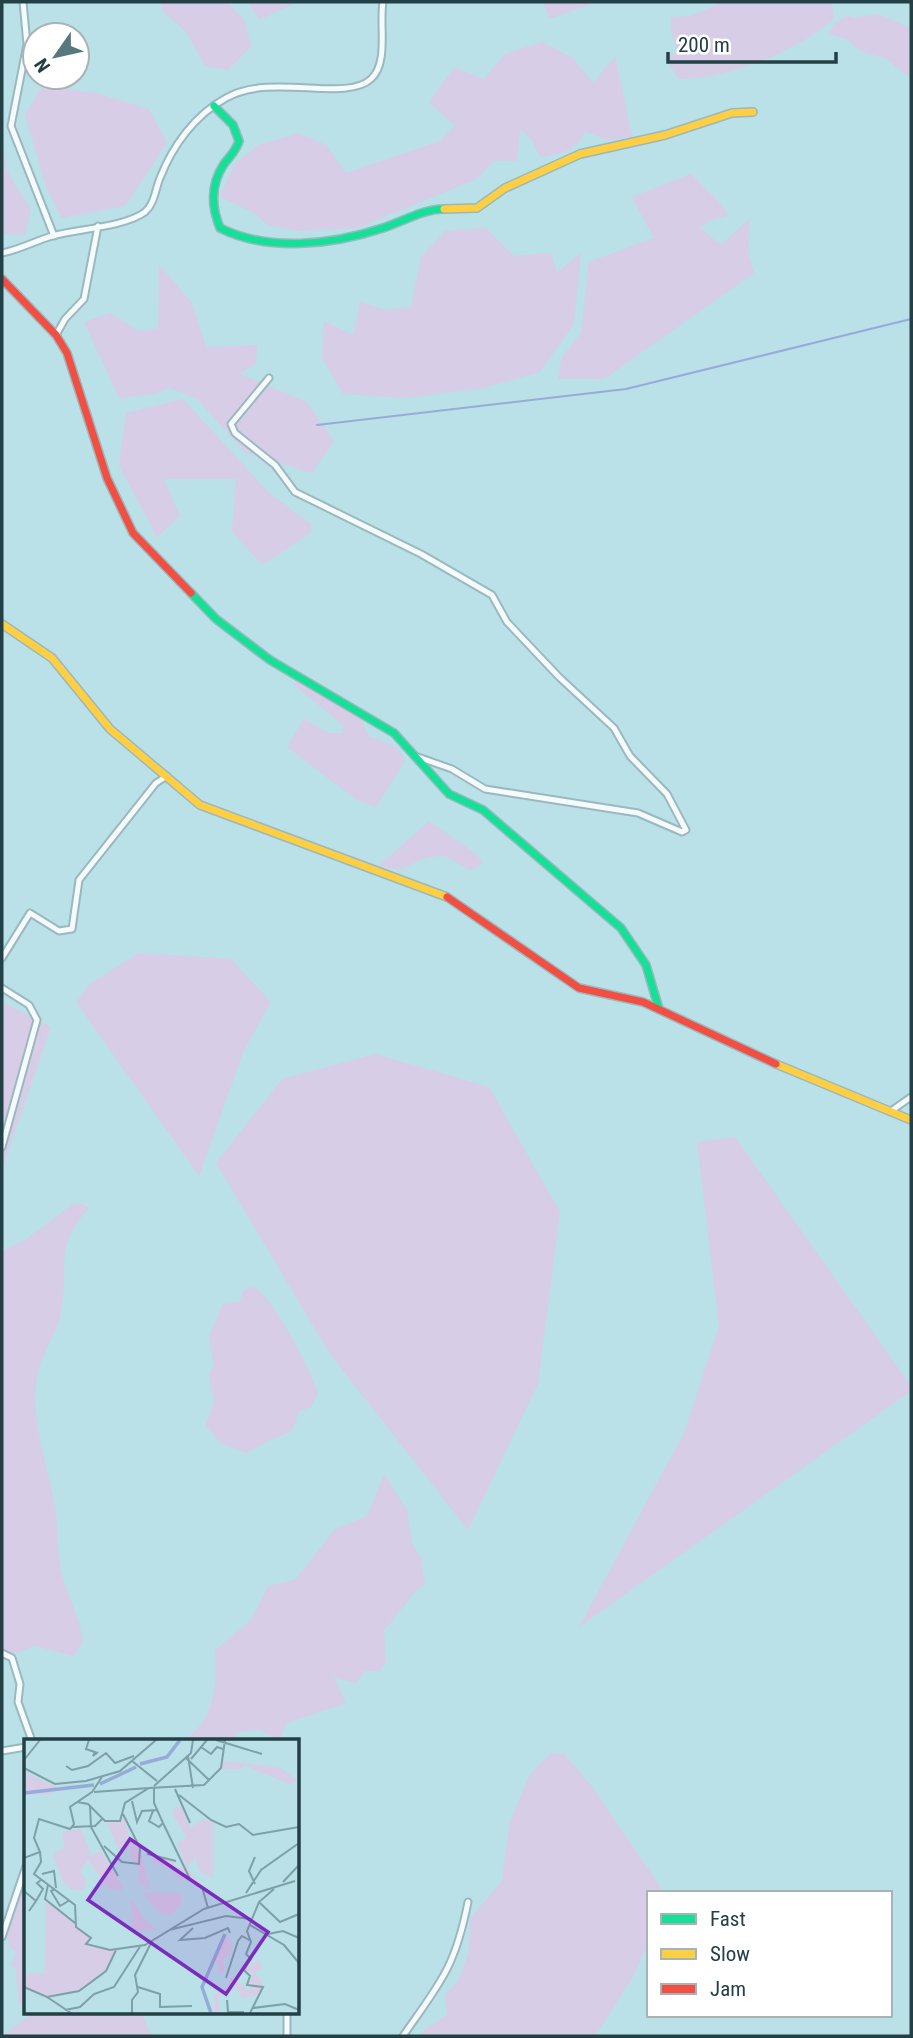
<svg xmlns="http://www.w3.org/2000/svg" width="913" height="2038" font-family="'Roboto Condensed',sans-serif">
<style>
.green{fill:#d7cde7}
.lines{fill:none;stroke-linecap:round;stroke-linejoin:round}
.stream{stroke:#95acd9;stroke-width:2}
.street-casing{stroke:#9ab8be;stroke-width:9}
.fast-casing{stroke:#9ab8be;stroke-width:10}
.slow-casing{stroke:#9ab8be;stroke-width:10}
.jam-casing{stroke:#9ab8be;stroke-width:10}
.street{stroke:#f5fafc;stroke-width:5}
.fast{stroke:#16e098;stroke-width:7}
.slow{stroke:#ffcf43;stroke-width:7}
.jam{stroke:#f24e42;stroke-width:7}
.inset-river{fill:none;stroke:#95acd9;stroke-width:3.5}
.inset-road{fill:none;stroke:#7ea0a7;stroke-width:2}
.view{fill:#7b2cbf;fill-opacity:0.15;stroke:#7b2cbf;stroke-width:3.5}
.inset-edge{fill:none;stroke:#234046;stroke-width:3.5}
</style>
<rect width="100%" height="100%" fill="#bae0e8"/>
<g class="green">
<polygon points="159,2 227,2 244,19 251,47 228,70 205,66 187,33 164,12"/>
<polygon points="248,2 298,2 259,20"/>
<polygon points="543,2 590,2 591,4 550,19"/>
<path d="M723 2 831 3 835 18C797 51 730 79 679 79L664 57 678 52 671 32V17L691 16Z"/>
<polygon points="877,14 911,28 911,78 885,58 860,51 847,39 828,34 836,22 848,15 852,18"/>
<path d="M542 42 573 58 593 83 615 56 632 137 607 140 585 131C576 151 560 155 540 157L532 140 520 129 517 161H493L477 179 357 228 299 231 268 225 252 212 219 196 235 164 258 145 298 133 326 145 346 173 440 141 455 125 429 103 454 67 484 79 505 54Z"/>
<polygon points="42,86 96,93 149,109 167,143 125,206 62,218 46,187 25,115"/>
<polygon points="2,144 7,171 31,210 25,235 2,234"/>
<polygon points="691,174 723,206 728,216 710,220 700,228 721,245 750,218 748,252 754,273 604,379 558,379 562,357 581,333 589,262 654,238 632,197"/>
<polygon points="486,228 514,256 551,253 557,273 581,252 574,324 540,372 484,388 405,398 343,394 322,358 324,321 353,335 360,302 386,310 411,307 421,257 445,231"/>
<polygon points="159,265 192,303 206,347 257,345 256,363 240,374 307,402 334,441 312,473 246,453 197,399 168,387 157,394 119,398 84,322 110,313 139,331 158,329"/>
<polygon points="183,399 268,492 311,524 311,533 262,565 232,532 236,479 164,479 180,516 157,537 119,466 126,413"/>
<polygon points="300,681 359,716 369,736 398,748 405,761 376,807 357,800 287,747 304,719 329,733 343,733 343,725 293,684"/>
<polygon points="429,821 476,854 483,864 470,870 443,855 422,859 400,870 379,866"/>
<polygon points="139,953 231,959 271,1002 244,1050 199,1176 76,1002 91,983"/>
<polygon points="2,1002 51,1027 2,1169"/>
<polygon points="375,1054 489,1087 560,1212 538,1384 468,1530 330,1354 216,1163 282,1079"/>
<polygon points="735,1137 911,1386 911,1391 579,1627 684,1433 719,1326 697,1142"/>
<path d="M73 1204H83L89 1208C53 1247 69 1267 61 1312 57 1335 41 1353 37 1376 29 1422 49 1468 56 1513 58 1532 57 1552 61 1571 67 1596 80 1616 83 1642L73 1656 35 1646 8 1656 2 1648V1251L25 1240Z"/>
<path d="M253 1286C272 1295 312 1372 318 1393L311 1407 298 1412C294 1437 286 1432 268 1441 261 1444 254 1449 247 1453L220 1443 206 1425 214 1402 209 1375 214 1365 209 1336 223 1303 240 1302 243 1291Z"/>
<path d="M384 1474 407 1510 412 1543 421 1558 425 1585 417 1589 384 1631 386 1663 379 1671H364L356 1684 334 1677 346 1703 287 1723 279 1740 260 1730 237 1732 234 1740H184C214 1722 218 1683 215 1650L251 1620 268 1586 295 1580 335 1529 367 1516Z"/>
<polygon points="551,1753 564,1754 590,1784 664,1892 649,1893 649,1941 633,1977 595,2036 421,2036 425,2029 447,2015 445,1995 458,1981 468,1955 471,1917 502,1881 509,1825 518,1802 530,1775"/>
<polygon points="26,1879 26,2002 19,2004 16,1969 11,1964 17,1952 9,1947 7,1931 12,1912"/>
<polygon points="34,2012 141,2012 152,2036 2,2036"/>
</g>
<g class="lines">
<polyline class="stream" points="317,425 626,389 911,319"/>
<defs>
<g id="street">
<polyline points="23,2 27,44 11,126 54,236"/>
<path d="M2 253C19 250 35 241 52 236 77 229 125 227 145 212 155 203 155 190 160 178 173 145 195 115 226 98 272 72 344 103 371 79 389 63 379 24 383 2"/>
<polyline points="56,335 65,319 84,299 98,226"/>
<polyline points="269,378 231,424 235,433 275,465 295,492 421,554 492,595 507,622 559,677 614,728 630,756 667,794 686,830 682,832 638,813 485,789 452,769 418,757"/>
<polyline points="2,958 30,913 59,931 72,929 79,880 156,783 167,776"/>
<polyline points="2,988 29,1005 37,1020 2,1147"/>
<polyline points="891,1111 911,1097"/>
<polyline points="2,1653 12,1658 20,1684 18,1702 32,1741"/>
<polyline points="2,1751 26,1747"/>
<polyline points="2,1937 26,1866"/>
<polyline points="287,2036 287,2012"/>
<path d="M403 2036C440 1983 455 1968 468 1902"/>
</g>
<g id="fast">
<path d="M214 106 233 125 239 141C236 151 230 156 224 164 210 185 211 206 220 228 268 252 332 245 383 228 402 222 423 209 444 209"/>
<polyline points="191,593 216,619 270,660 394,733 449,794 483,810 621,928 646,965 659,1009"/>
</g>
<g id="slow">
<polyline points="444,209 477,208 505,188 580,154 665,135 732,113 753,112"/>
<polyline points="2,624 52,658 110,729 200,805 447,897"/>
<polyline points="776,1064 911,1120"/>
</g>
<g id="jam">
<polyline points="2,279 56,335 67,353 107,478 133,533 191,593"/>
<polyline points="447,897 579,988 643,1002 776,1064"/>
</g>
</defs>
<use href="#street" class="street-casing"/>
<use href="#fast" class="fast-casing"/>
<use href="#slow" class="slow-casing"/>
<use href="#jam" class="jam-casing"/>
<use href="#street" class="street"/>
<use href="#fast" class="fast"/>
<use href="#slow" class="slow"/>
<use href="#jam" class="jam"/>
</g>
<g transform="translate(24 1739)">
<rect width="275" height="275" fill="#bae0e8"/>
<path d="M200 22 255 28 272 40 267 46 220 26 217 30H198ZM0 33 33 48V51L29 55 0 56ZM151 68H156L167 89 176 81 189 82V139L176 133 171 118 163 128 177 146 172 149 160 133 158 144 149 132 128 122 131 118 151 123 150 128 163 129 153 105 162 98 149 75ZM100 77 106 103 116 109 126 151 114 143 115 130 106 117V105L103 111 94 109 83 84 96 83ZM57 90 67 115 56 133 62 140 61 151H48L39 143 29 116 41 107 38 93ZM77 112 99 148V151L84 150 63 119ZM119 154H155L158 163 148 176 136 175ZM107 158 121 181 133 191H108ZM22 161 66 198 62 205 93 211 83 231 57 250 23 257 0 248V235L21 234ZM202 198 207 200 208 212 199 221 201 232 195 234 191 216ZM235 220 238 229 231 234 239 244 236 255 218 259 210 245 194 259 196 274H190V256L204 247 208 235 211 243 221 247 220 253 229 248 223 247 230 235 221 231Z" fill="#d7cde7"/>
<path class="inset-river" d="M116 25 143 18 156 1M76 45 112 28M0 54 70 46M187 274 178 248 201 195"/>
<path class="inset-road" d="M65 1 62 10 71 13 69 17 74 13M192 1 238 15M177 8 187 15 193 8 199 10M164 17 169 49M162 19 185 41M167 20 183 1M0 21 16 1M108 22 133 42M42 27 48 31 64 27 82 14 91 24 110 17M0 29 31 45 62 42 96 32 132 1M130 47 167 14 169 1M130 48V64L139 84 166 140 178 148 184 169M151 50 166 84M70 53 125 49M155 56 187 81 202 88 215 85 229 96 275 88M108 62 113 83 118 72 133 71M53 63 64 65 81 82H96L101 64 125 49 180 46 197 29 201 1M66 67 67 88 94 137M129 72 125 82 135 88 139 84M48 88 71 87 78 80M80 107 98 123 115 125 116 109 99 75M126 112 124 115 152 122M16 113 17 123 10 135 51 166 52 188 67 199 62 205 86 211 121 206 180 170 271 142M0 119 16 113 10 99 15 80 46 90 50 85 46 68 68 53 78 38M18 135 30 132 32 149M259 143 275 126M231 145 225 132 231 118M24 146 21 160 51 184M31 150 27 152 36 167 46 161M0 152 12 162 5 172M222 154 237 131 275 104M12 162 19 150 13 144 17 141M235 163 256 183 275 175M226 186 260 206 275 224M169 189 156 201 181 199 204 189 206 194M145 191 202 177 227 180M244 195 259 192 275 199M202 239 214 202 218 197 227 202M0 248 23 258 55 252 82 232 92 211M114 248 136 255V268L168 267M23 258 47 274M203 261 204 273H220M229 269 261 265 275 271M41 271 56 268 70 255 90 248 117 206M108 274V261L114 253 111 236 128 202M226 274 239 248 223 246 226 237 220 231 227 220 222 215 227 203 223 192 235 163 250 150"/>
<path class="view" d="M106 100 244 193 202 255 64 161Z"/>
<rect width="275" height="275" class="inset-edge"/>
</g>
<rect width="913" height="2038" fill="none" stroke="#234046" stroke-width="7"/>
<rect x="647" y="1891" width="245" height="126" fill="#ffffff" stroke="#a7b3b5" stroke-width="2"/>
<rect x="661" y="1914" width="35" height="10" fill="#16e098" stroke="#a7b3b5" stroke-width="2"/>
<text x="710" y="1926" font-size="21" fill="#234046">Fast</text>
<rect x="661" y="1949" width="35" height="10" fill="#ffcf43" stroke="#a7b3b5" stroke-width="2"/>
<text x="710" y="1961" font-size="21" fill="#234046">Slow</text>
<rect x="661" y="1984" width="35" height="10" fill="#f24e42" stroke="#a7b3b5" stroke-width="2"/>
<text x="710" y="1996" font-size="21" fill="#234046">Jam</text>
<g transform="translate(56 56) rotate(236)"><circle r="33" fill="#ffffff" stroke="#a7b3b5" stroke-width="2"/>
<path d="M0-5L12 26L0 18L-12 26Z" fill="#58787f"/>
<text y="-10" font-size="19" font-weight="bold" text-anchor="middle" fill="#234046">N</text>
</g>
<path d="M668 52v10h168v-10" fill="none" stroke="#234046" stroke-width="3.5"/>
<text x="678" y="52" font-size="21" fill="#234046" stroke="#ffffff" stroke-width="5" paint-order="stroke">200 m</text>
</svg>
